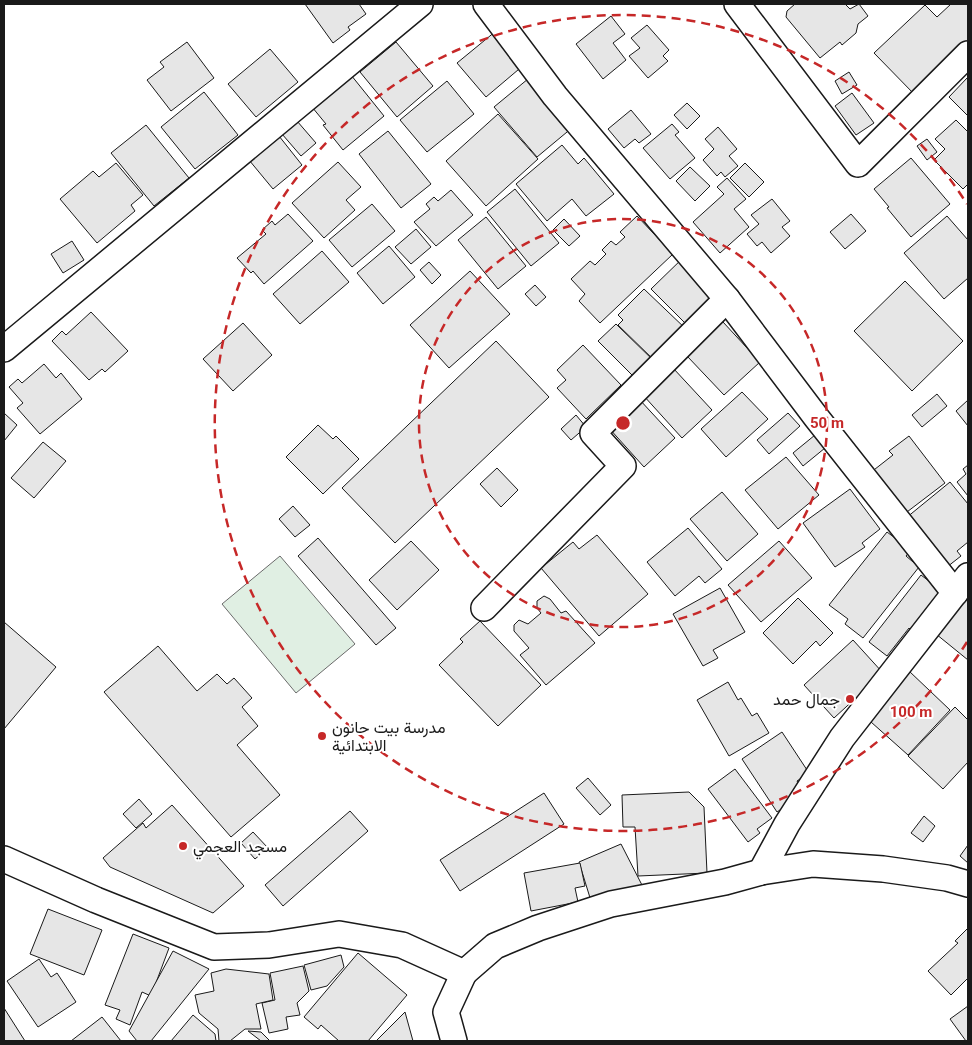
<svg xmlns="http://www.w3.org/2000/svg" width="972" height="1045" font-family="Georgia,Vazirmatn,serif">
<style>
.pitch{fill:#e0efe3;stroke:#6a6a6a}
.building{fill:#e6e6e6;stroke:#1a1a1a}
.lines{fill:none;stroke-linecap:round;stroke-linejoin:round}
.street-casing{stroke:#1a1a1a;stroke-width:28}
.street{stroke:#fff;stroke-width:25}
.ring{fill:none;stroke:#c62828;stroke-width:2.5;stroke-dasharray:9 6}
.poi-dot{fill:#c62828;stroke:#fff;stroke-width:2}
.labels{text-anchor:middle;stroke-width:4;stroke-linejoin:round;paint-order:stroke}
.poi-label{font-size:16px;fill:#1a1a1a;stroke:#fff;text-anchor:start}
.centre{fill:#c62828;stroke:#fff;stroke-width:2.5}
.ring-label{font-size:15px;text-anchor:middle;font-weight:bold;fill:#c62828;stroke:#fff;stroke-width:4;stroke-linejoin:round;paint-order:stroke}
</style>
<rect width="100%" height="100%" fill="#fff"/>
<polygon class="pitch" points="280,556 355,644 296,693 222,604"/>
<g class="building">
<polygon points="305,4 359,4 366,14 348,27 350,30 333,43"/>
<polygon points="795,4 845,4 850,9 859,4 868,16 858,24 856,33 842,45 840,42 820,58 786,17 787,11"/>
<polygon points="951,4 968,4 968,45 915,95 874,53 925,5 937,17"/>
<polygon points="611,16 625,34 613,43 626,60 603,79 576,44"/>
<polygon points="647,25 669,50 663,56 668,61 648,78 629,56 640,48 631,38"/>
<polygon points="496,31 525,64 486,97 457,63"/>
<polygon points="187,42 214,78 171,111 147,80 164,67 160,62"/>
<polygon points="396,42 433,86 397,117 360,72"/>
<polygon points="270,49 298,82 256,117 228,84"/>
<polygon points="849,72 857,85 842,94 835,81"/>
<polygon points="534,74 573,127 537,157 494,107"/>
<polygon points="351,75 384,116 343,150 323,125 326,124 312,107"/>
<polygon points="968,77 968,116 949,97"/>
<polygon points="447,81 474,114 427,152 400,120"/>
<polygon points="204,92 238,135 195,169 161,127"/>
<polygon points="852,93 874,123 856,135 835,106"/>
<polygon points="687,103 700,116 687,129 674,115"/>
<polygon points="631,110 651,134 639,143 635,139 624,148 608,129"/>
<polygon points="498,114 538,159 486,206 446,161"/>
<polygon points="956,120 968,132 968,184 963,189 934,160 945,149 935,139"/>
<polygon points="297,121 316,143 301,156 282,134"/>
<polygon points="672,124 679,132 675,135 695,158 670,179 643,148"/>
<polygon points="146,125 189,178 154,206 111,153"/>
<polygon points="718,127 737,149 729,156 738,166 725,177 721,172 717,176 703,160 714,149 705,139"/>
<polygon points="388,131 431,184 401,208 359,154"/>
<polygon points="279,136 302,165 273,189 249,160"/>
<polygon points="927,139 937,152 927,160 917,146"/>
<polygon points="562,145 578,164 584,158 614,194 586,216 572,199 547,221 516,184"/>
<polygon points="911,158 950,204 911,237 887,208 889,207 874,189"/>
<polygon points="338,162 361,187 346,200 355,210 324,238 292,203"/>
<polygon points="116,163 143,195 131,205 135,211 97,243 60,199 93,171 99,177"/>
<polygon points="745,163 764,182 749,197 730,178"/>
<polygon points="690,167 710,186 695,201 676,181"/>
<polygon points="727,178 746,199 734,209 749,227 720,253 693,222 724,194 717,187"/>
<polygon points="515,189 559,243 531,266 487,212"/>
<polygon points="451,190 473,215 436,246 414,222 430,209 426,204 434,197 438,201"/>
<polygon points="772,199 790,221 782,227 790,236 771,253 762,242 757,246 747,234 759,224 751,215"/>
<polygon points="372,204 395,231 352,267 329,240"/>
<polygon points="288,214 313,241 264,284 253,271 251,273 237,258 266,234 262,230 272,221 275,225"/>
<polygon points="851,214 866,231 845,249 830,232"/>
<polygon points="637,216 673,254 600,323 579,301 585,294 571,279 590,261 595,265 606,254 602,250 611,241 616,245 625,237 620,232"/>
<polygon points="947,216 968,240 968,278 944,299 904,253"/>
<polygon points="486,217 526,266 498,289 458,240"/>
<polygon points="564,219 580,236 569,246 553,230"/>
<polygon points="416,229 431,247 411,264 395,247"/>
<polygon points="72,241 84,260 63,273 51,254"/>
<polygon points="389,246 415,277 383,304 357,273"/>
<polygon points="322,251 349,282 300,324 273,294"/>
<polygon points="686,255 720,294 688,326 651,289"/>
<polygon points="429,262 441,275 432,284 420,270"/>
<polygon points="470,271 510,314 449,368 410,325"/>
<polygon points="905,281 963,341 912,391 854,331"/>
<polygon points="535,285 546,297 536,306 525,294"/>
<polygon points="644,289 687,330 656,362 618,325 623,320 618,315"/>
<polygon points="91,312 128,351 105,372 102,369 89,380 52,341 62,331 66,335"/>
<polygon points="723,322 760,362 724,395 687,356"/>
<polygon points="243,323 272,355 233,391 203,359"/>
<polygon points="616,324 656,363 638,381 598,341"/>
<polygon points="496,341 549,397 395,543 342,488"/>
<polygon points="583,345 621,385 586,419 557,388 566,380 557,370"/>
<polygon points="44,364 56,378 61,373 82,399 40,434 17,408 23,403 9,387 18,379 22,383"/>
<polygon points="673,368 712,410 682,438 643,395"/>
<polygon points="742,392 768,419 726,457 701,429"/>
<polygon points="937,394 947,406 922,427 912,415"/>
<polygon points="639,399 675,438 644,467 608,427"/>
<polygon points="968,400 968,426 956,411"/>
<polygon points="4,413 17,425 4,441"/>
<polygon points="788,413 800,426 769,454 757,440"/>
<polygon points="576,415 586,427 571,440 561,429"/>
<polygon points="318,425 333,439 336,436 359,459 323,494 286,457"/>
<polygon points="815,435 825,448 803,466 793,453"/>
<polygon points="909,436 945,483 903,515 870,473 893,455 889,451"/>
<polygon points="43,442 66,461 34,498 11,478"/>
<polygon points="786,457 819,495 778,529 745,490"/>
<polygon points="968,465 968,496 957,482 966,474 963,469"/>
<polygon points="497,468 518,490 501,507 480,484"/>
<polygon points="950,482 968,504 968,542 957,551 961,556 947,567 906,518"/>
<polygon points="850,489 880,529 862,543 865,547 835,567 803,523"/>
<polygon points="722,492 758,534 727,561 690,519"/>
<polygon points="293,506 310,525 295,537 279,519"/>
<polygon points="688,528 722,569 705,583 699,576 675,596 647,562"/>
<polygon points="887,532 911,550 906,556 919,567 863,638 845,624 848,619 829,605"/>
<polygon points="597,535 648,594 599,636 541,568 573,542 579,549"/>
<polygon points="318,538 396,628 376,645 298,556"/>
<polygon points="411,541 439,570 397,610 369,580"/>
<polygon points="779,541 812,578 761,622 728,585"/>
<polygon points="921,575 942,591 912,631 909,628 887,656 869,642"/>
<polygon points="720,588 745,632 713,650 718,658 703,666 673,614"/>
<polygon points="544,596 550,599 561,613 566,611 595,643 546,685 520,655 529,648 514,631 514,625 519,620 528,624 541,613 537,608 537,601"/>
<polygon points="798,598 833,633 820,646 816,641 793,664 763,633"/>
<polygon points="965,598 968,601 968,660 936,634"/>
<polygon points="480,621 541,685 498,726 439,665 463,642 460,639"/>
<polygon points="4,622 56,667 4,729"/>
<polygon points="853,640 883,673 834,718 804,685"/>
<polygon points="158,646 197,691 217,674 227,684 234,678 252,698 242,707 258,726 237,745 280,795 231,837 104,692"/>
<polygon points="909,671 950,710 908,755 871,722"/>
<polygon points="728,682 738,700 741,698 752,716 757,713 769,733 729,756 697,700"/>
<polygon points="955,707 968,720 968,762 943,789 908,756"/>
<polygon points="782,732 809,773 797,781 801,788 789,797 792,802 777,812 742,759"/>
<polygon points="735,769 772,818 757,829 760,833 748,842 708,789"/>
<polygon points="588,778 611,805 600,815 576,788"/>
<polygon points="689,792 704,807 707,873 638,876 635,827 623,827 622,795"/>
<polygon points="544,793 564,824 460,891 440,860"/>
<polygon points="139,799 152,814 136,828 123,814"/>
<polygon points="172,805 244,886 213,913 110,867 103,858 143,823 146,828"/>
<polygon points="350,811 368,831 283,906 265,885"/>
<polygon points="924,816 935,826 923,842 911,833"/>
<polygon points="253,832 268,848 255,859 241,843"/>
<polygon points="621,844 644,889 591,901 579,862"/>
<polygon points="968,845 968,863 960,856"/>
<polygon points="580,863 585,886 575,888 578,902 531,911 524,873"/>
<polygon points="48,909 102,930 84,975 30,954"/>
<polygon points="968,928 968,978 951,995 928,971 958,943 955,941"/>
<polygon points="133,934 169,948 151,996 142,992 130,1025 116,1019 120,1010 105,1005"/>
<polygon points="173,951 209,969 151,1041 137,1041 129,1031"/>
<polygon points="358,953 407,995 368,1041 339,1041 321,1025 318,1029 304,1017"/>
<polygon points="341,955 344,967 327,986 311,990 304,965"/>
<polygon points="39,959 51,977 57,973 76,1002 38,1027 7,981"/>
<polygon points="303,966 309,991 297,1003 300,1015 286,1017 288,1029 269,1033 262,1003 275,1000 270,973"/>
<polygon points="226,969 269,974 273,1000 256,1004 261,1029 245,1029 230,1041 219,1041 218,1029 199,1013 195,995 214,991 211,973"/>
<polygon points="968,1006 968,1041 966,1041 950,1019"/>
<polygon points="4,1008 25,1041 4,1041"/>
<polygon points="405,1012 413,1041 379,1041 377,1040"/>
<polygon points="193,1015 215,1034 216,1041 171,1041"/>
<polygon points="102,1017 121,1041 71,1041"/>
<polygon points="248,1031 261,1032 270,1041 261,1041"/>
</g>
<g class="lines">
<defs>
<g id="street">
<polyline points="486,4 555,96 727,299 816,417 955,593"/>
<polyline points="737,4 858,164 968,54"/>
<polyline points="4,349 420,4"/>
<polyline points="484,608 623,466 593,433 727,299"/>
<polyline points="4,859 96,900 214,947 269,945 339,934 402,945 464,973 495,946 538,928 611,904 725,882 761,872 813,864 883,869 947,878 968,884"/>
<polyline points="761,872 787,824 842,738 968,576"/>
<polyline points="454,1041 446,1012 464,973"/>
</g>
</defs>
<use href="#street" class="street-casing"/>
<use href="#street" class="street"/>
</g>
<g class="ring">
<circle cx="623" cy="423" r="204"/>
<path d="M967 642A408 408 0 1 1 967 204"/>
</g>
<g class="poi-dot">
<circle cx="850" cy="699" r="5"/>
<circle cx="322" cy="736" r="5"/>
<circle cx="183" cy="846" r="5"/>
</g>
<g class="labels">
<g class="poi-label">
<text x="840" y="705" text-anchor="end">جمال حمد</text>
<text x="332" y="733">مدرسة بيت حانون<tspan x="332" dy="18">الابتدائية</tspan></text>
<text x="193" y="852">مسجد العجمي</text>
</g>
</g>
<circle cx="623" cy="423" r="8" class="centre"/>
<g class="ring-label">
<text x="827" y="428">50 m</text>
<text x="911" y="717">100 m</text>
</g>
<rect width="972" height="1045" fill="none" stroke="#1a1a1a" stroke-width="10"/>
</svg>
